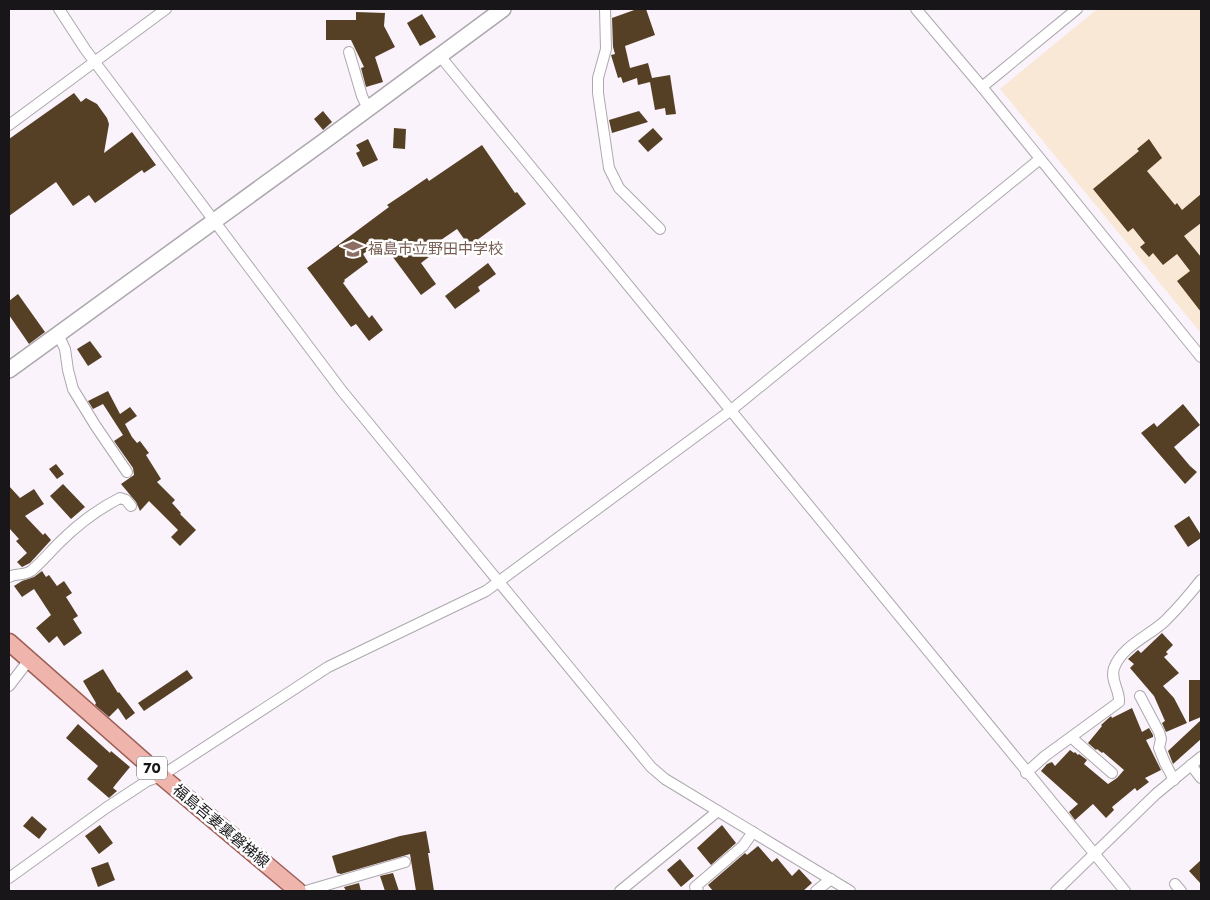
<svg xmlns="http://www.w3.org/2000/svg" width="1210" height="900" font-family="Jost,'Noto Sans JP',sans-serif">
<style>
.industrial{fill:#fae8d7}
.building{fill:#564025}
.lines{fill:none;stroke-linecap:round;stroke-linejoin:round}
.street-casing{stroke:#ada7ae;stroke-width:12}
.secondary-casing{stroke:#ada7ae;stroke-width:18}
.primary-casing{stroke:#9d5e55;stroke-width:19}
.street{stroke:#fff;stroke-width:10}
.secondary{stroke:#fff;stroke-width:15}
.primary{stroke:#efb5ad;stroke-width:16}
.labels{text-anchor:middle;stroke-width:5;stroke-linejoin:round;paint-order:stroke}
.shield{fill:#fff;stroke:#5d5c5e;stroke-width:1}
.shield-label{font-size:14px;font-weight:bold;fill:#181619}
.education-label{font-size:15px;fill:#785e54;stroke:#fff;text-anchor:start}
.street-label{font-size:15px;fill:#181619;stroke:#fff}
</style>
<rect width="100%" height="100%" fill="#faf3fb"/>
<polygon class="industrial" points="1097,9 1201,9 1201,333 1000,89"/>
<g class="building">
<polygon points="637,9 646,9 655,35 625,46 630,68 648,63 652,78 670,75 676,114 666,115 665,108 655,110 650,82 638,85 637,78 623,83 621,77 618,78 611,55 615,54 613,47 612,18"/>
<polygon points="356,12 385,13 384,26 395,47 375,57 383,82 366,87 361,68 364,67 351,40 326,40 326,20 356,20"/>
<polygon points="422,14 436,37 420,46 407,23"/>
<polygon points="74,93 81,102 86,98 97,104 107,118 109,124 104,153 132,132 156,165 144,173 142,170 95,203 89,195 73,206 56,182 9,216 9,139"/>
<polygon points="323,111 332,122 323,130 314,119"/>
<polygon points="639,111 648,122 612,133 609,120"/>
<polygon points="394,128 406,129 405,149 393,148"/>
<polygon points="653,128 663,139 648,152 638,141"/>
<polygon points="368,139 378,160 363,167 356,153 360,151 356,145"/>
<polygon points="1149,139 1162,158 1147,171 1175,205 1177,203 1182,210 1201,194 1201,223 1184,236 1201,257 1201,312 1177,281 1190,271 1177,254 1163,265 1153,253 1149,257 1140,247 1145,243 1133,228 1128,232 1093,189 1139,151 1137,149"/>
<polygon points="482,145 515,193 517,192 526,204 469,246 457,229 438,242 442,247 421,263 436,284 421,295 381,241 363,254 368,262 344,280 345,281 343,283 369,318 372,315 383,330 369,341 356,324 351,327 307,268 389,207 387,205 405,193 427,178 429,181"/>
<polygon points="488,263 496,274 478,287 480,291 455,309 445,296"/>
<polygon points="18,294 45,332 29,344 9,315 9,301"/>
<polygon points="90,341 102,357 88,366 77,349"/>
<polygon points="108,391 120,414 130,407 137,416 125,424 132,437 137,443 140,441 149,453 146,455 161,479 157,482 175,500 172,503 181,513 180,514 196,530 180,546 171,537 178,530 149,501 140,511 136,502 121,484 134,475 133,468 114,441 123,435 103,404 93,409 88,401"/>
<polygon points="1183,404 1200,425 1174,447 1190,466 1197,472 1185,484 1141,433 1154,423 1157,427"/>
<polygon points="56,464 64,474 57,479 49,469"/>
<polygon points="63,484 85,507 71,519 50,496"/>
<polygon points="9,486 20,498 34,489 44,504 25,516 43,535 45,533 51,540 30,563 22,567 17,562 27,553 16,541 19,539 9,528"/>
<polygon points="1189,516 1201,535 1201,538 1188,547 1174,526"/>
<polygon points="42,571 46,577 49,575 57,586 64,581 72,593 66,597 78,616 73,619 82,633 64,646 57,636 49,643 36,628 51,615 34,589 22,597 14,586 22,581 34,577"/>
<polygon points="1162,633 1173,645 1166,652 1168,654 1164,657 1179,673 1163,686 1174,698 1187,723 1166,732 1162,723 1165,721 1154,696 1130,668 1134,664 1128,659 1138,650 1141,653"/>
<polygon points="103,669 118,693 119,692 135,713 126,720 118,708 109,717 95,705 96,703 83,681"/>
<polygon points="187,670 193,678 144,711 138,703"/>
<polygon points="1189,680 1201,680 1201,717 1189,722"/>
<polygon points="1132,708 1142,732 1149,728 1153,735 1153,737 1146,740 1161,770 1145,778 1149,782 1137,791 1135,788 1112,807 1114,810 1106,818 1093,804 1075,820 1069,812 1078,804 1041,771 1047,764 1052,762 1055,766 1070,750 1074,753 1075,752 1078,755 1079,754 1087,760 1084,764 1108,784 1117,778 1124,770 1103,752 1102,753 1097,749 1096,750 1088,743 1102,726 1101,725 1111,716 1112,718"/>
<polygon points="1201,720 1201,739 1173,764 1168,751"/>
<polygon points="78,724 110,753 111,751 130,767 116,784 113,788 117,791 109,798 87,779 98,766 66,738"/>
<polygon points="32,816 47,829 39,839 23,826"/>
<polygon points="100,825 113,843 99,854 85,836"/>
<polygon points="722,825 736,843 711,865 697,848"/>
<polygon points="426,831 430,853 428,853 434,891 416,891 410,854 341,874 337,873 332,856 400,836"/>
<polygon points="758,846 772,862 777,858 792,876 799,869 812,883 803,891 713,891 708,885 745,853 747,855"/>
<polygon points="680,859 694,876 681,887 667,870"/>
<polygon points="1201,860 1201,884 1189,871"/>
<polygon points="108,862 115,880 98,887 91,868"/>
<polygon points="393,873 399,891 385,891 380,876"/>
<polygon points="359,883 361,891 346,891 344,887"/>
</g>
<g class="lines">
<defs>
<g id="street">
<polyline points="59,9 85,49 342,391 651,767 665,779 850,891"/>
<polyline points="605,9 606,49 598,78 598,93 609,168 619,188 660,229"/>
<polyline points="916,9 982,87 1201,357"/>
<polyline points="349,52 362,96 368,109"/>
<polyline points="440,56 1125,891"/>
<polyline points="982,87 1077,9"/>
<polyline points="9,125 166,9"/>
<polyline points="58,334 65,349 68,370 73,389 95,425 127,472"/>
<path d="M9 577C15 573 24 576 31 571 41 563 49 553 58 544 76 526 98 509 120 498L126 500 131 506"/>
<polyline points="9,686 29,660"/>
<polyline points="1140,696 1159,732 1161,739 1159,748 1165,763 1174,780"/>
<polyline points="1072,738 1112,773"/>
<polyline points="1191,765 1201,778"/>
<path d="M1026 773 1045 756 1119 702C1120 690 1110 681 1114 668 1122 646 1149 636 1165 621 1178 608 1190 594 1201 580"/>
<polyline points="9,878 106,808 147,781 161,776 328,667 486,591 730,411 1040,159"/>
<polyline points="1175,884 1181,891"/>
<polyline points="306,891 405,862"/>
<polyline points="620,891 718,811"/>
<polyline points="698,891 695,887 743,846 753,832"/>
<polyline points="816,891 831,879"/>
<polyline points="1056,891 1156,794 1201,757"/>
</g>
<polyline id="secondary" points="9,370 323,142 503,9"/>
<polyline id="primary" points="9,642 161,776 298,891"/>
</defs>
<use href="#street" class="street-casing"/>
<use href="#secondary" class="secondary-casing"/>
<use href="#primary" class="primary-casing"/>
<use href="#street" class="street"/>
<use href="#secondary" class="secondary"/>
<use href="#primary" class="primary"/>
</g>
<defs>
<symbol id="school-bare" viewBox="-9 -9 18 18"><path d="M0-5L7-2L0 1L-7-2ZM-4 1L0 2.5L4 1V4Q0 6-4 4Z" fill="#8d6e63" stroke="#fff" stroke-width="2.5" paint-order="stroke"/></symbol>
</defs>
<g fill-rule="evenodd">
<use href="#school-bare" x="339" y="235" width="28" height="28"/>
</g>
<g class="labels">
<rect class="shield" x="137" y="756.5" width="30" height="23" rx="4"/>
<g class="shield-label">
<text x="152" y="773">70</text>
</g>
<g class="education-label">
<text x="368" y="254">福島市立野田中学校</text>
</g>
<g class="street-label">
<text transform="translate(221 826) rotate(40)" y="5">福島吾妻裏磐梯線</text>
</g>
</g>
<rect width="1210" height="900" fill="none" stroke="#181619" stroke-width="20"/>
</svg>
